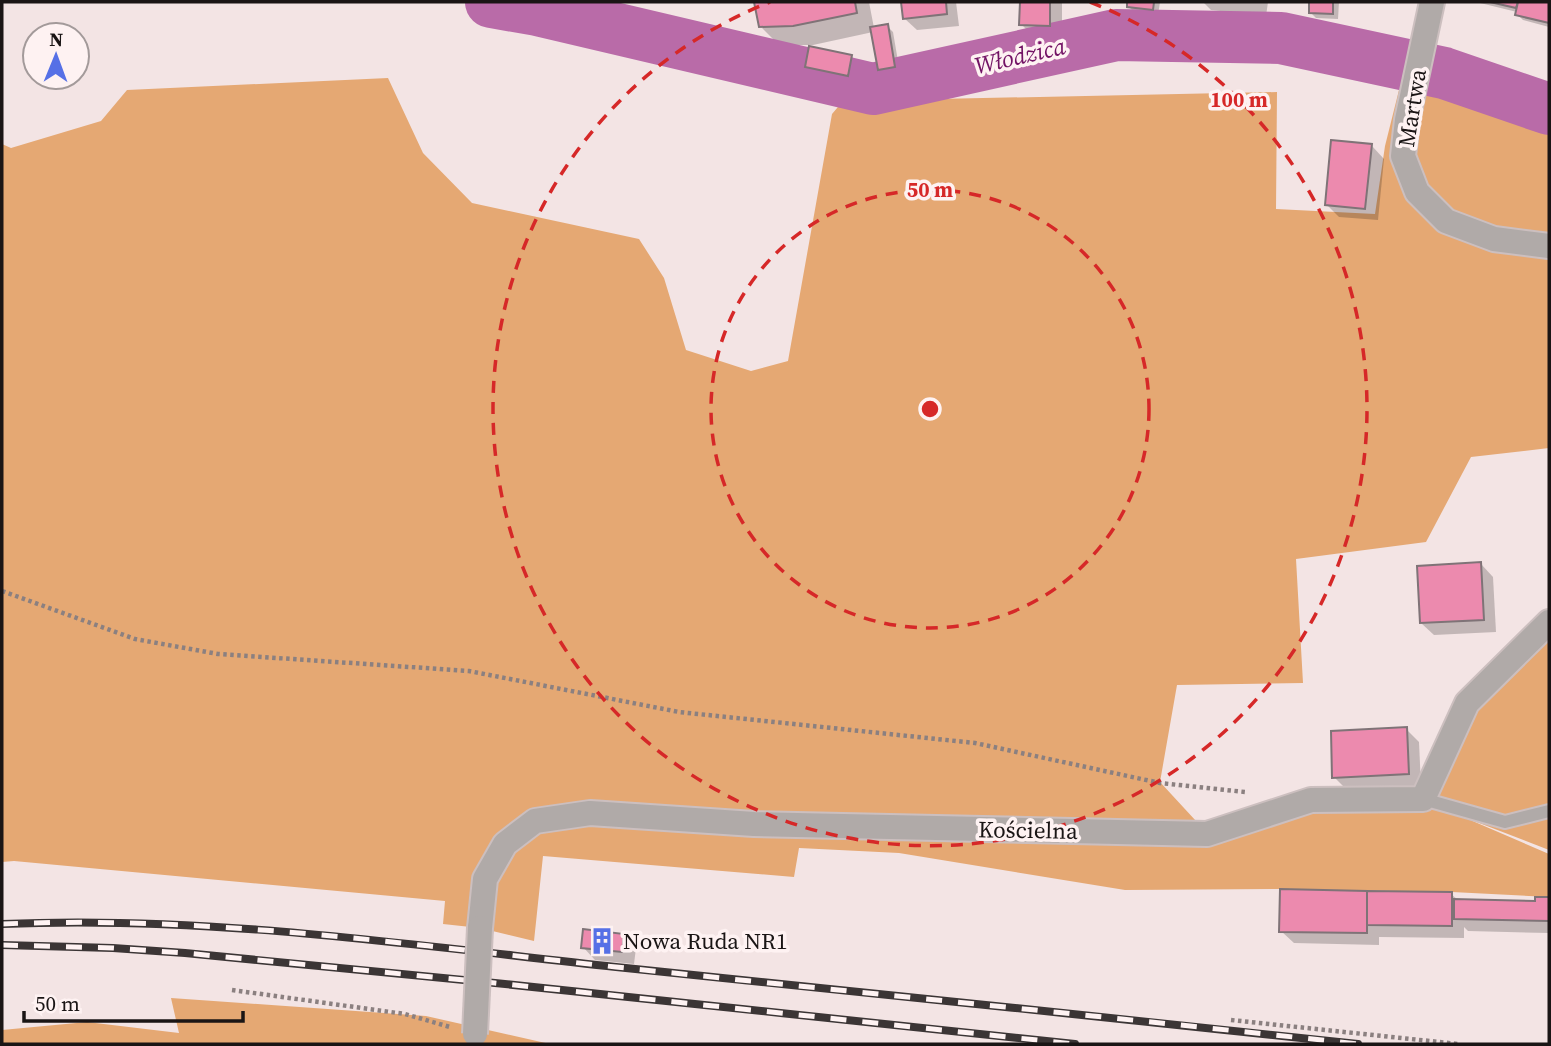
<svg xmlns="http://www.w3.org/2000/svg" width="1551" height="1046" font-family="'Source Serif 4',serif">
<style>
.green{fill:#e5a873}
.shadow{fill:#0003}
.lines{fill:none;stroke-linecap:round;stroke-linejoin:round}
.river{stroke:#b96ba8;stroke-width:52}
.building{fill:#ec8aae;stroke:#7f7377;stroke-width:2}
.service-casing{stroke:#ccbfbf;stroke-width:16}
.minor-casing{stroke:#ccbfbf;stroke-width:28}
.path{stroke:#8b8080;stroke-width:4.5;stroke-dasharray:3.5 3.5;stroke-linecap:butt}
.service{stroke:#b0aaa8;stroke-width:12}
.minor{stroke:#b0aaa8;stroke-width:24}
.rail-casing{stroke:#3b3535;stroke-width:8}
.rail{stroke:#fef2f2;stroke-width:5;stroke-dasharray:16;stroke-linecap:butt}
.minor-bridge-casing{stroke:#ccbfbf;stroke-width:28;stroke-linecap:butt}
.minor-bridge{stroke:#b0aaa8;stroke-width:24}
.ring{fill:none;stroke:#d62828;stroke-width:3.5;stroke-dasharray:12 9}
.labels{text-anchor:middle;stroke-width:7;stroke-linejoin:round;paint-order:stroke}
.street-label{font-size:23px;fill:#1a1515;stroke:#fef2f2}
.poi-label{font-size:23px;fill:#1a1515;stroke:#fef2f2;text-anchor:start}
.water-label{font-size:24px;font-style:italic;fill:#721264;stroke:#fef2f2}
.centre{fill:#d62828;stroke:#fef2f2;stroke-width:3.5}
.ring-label{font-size:21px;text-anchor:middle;font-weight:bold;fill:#d62828;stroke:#fef2f2;stroke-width:7;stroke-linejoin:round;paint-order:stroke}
</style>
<rect width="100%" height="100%" fill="#f3e4e4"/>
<g class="green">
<polygon points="1404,70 1444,73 1549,109 1549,448 1471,457 1426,542 1296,559 1303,683 1177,685 1160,782 1208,834 1311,800 1423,799 1467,703 1549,622 1549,850 1461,816 1549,854 1549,897 1452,892 1280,889 1125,890 899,853 799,848 794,877 543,856 534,941 480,928 443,924 445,901 14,861 2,862 2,144 11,148 101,121 127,90 388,78 423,153 472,203 639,239 664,278 686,350 751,371 788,361 832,114 843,101 1277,92 1276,209 1375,214 1385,146"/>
<polygon points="171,998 426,1016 550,1044 2,1044 2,1030 87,1022 179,1033"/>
</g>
<g class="shadow">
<polygon points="756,2 869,2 874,28 887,26 893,32 900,73 886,75 880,69 873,32 813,45 779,45 760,26"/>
<polygon points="902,2 956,2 959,26 917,30 904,18"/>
<polygon points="1021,2 1062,2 1062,37 1034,37 1021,24"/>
<polygon points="1129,2 1160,2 1158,15 1134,12 1128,6"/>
<polygon points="1203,2 1268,2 1266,16 1211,10"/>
<polygon points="1311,2 1339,2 1338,19 1316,18 1310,12"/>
<polygon points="1476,2 1549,2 1549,27 1523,20 1517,14 1517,12"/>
<polygon points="851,56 864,69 860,88 819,80 807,67"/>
<polygon points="1372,146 1384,159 1378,220 1339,217 1326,204"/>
<polygon points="1481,564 1493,577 1496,632 1434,635 1421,623"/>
<polygon points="1406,729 1419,742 1421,786 1347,790 1334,777"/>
<polygon points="1451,894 1458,900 1536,903 1537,898 1549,899 1549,933 1468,931 1464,927 1464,938 1379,937 1379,945 1294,943 1281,931"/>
<polygon points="623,935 636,948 634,964 595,960 583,947"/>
</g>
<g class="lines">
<polyline class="river" points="491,2 537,10 873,89 1116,35 1281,38 1444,73 1549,109"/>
</g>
<g class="building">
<polygon points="754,2 855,2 857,13 793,26 759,27"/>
<polygon points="901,2 946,2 947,14 903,19"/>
<polygon points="1020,2 1050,2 1050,26 1019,25"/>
<polygon points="1127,2 1154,2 1153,10 1127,7"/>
<polygon points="1309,2 1333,2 1333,14 1309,13"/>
<polygon points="1490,2 1518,2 1516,8"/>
<polygon points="1518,2 1549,2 1549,23 1515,15"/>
<polygon points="888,24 895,67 878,70 870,27"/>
<polygon points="809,46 852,55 848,76 805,67"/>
<polygon points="1331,140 1372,144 1365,209 1325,205"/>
<polygon points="1481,562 1484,620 1420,623 1417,566"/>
<polygon points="1407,727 1409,774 1332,778 1331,731"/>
<polygon points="1280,889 1367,891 1367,933 1279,932"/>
<polygon points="1367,891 1452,892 1452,926 1367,925"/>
<polygon points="1535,897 1549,897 1549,921 1454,919 1454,899 1535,901"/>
<polygon points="583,929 624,934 622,952 581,948"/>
</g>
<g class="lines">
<defs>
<polyline id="service" points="1423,799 1505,822 1549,811"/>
<g id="minor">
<polyline points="1432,2 1407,120 1403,156 1417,192 1446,221 1494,239 1549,246"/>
<polyline points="480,928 485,879 505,844 535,821 590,813 754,824 1207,834 1311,800 1423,799 1467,703 1549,622"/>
</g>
</defs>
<use href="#service" class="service-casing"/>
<use href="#minor" class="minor-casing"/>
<g class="path">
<polyline points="2,591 135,639 218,654 469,671 679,712 975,743 1160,783 1245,792"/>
<polyline points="232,990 405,1014 450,1027"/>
<polyline points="1231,1020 1458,1044"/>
</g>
<use href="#service" class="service"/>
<use href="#minor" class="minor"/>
<defs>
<g id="rail">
<path d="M2 924C207 915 412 945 616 967 863 993 1111 1017 1358 1044"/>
<polyline points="2,945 113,948 185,953 495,983 1075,1044"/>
</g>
</defs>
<use href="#rail" class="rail-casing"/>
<use href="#rail" class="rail"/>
<defs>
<polyline id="minor-bridge" points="475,1034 480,928"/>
</defs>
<use href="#minor-bridge" class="minor-bridge-casing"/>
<use href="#minor-bridge" class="minor-bridge"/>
</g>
<g class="ring">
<circle cx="930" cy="409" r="219"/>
<path d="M1090 2A437 437 0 1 1 770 2"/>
</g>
<defs>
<symbol id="building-bare" viewBox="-9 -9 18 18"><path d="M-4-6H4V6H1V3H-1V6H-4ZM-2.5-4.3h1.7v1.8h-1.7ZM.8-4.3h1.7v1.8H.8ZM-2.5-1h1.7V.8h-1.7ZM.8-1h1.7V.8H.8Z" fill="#5670e6" stroke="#fef2f2" stroke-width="2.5" paint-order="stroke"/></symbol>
</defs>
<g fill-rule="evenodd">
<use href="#building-bare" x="583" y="922" width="38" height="38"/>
</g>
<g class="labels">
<g class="street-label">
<text transform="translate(1412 108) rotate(-81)" y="8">Martwa</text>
<text transform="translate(1028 830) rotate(1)" y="8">Kościelna</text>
</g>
<g class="poi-label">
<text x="623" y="949">Nowa Ruda NR1</text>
</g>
<g class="water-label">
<text transform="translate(1020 56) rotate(-13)" y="8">Włodzica</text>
</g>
</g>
<circle cx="930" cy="409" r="10" class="centre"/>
<g class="ring-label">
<text x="1239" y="107">100 m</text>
<text x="930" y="197">50 m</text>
</g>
<rect width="1551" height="1046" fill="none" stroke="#1a1515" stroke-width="7"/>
<g transform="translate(56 56) rotate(1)"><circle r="33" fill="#fef2f2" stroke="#a39a9a" stroke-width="2"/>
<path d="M0-5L12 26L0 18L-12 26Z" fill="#5670e6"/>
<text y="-10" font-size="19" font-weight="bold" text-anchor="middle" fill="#1a1515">N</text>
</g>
<path d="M24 1011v10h219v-10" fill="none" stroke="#1a1515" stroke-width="3.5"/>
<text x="35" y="1011" font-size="21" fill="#1a1515" stroke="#fef2f2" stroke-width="5" paint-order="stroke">50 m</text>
</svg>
